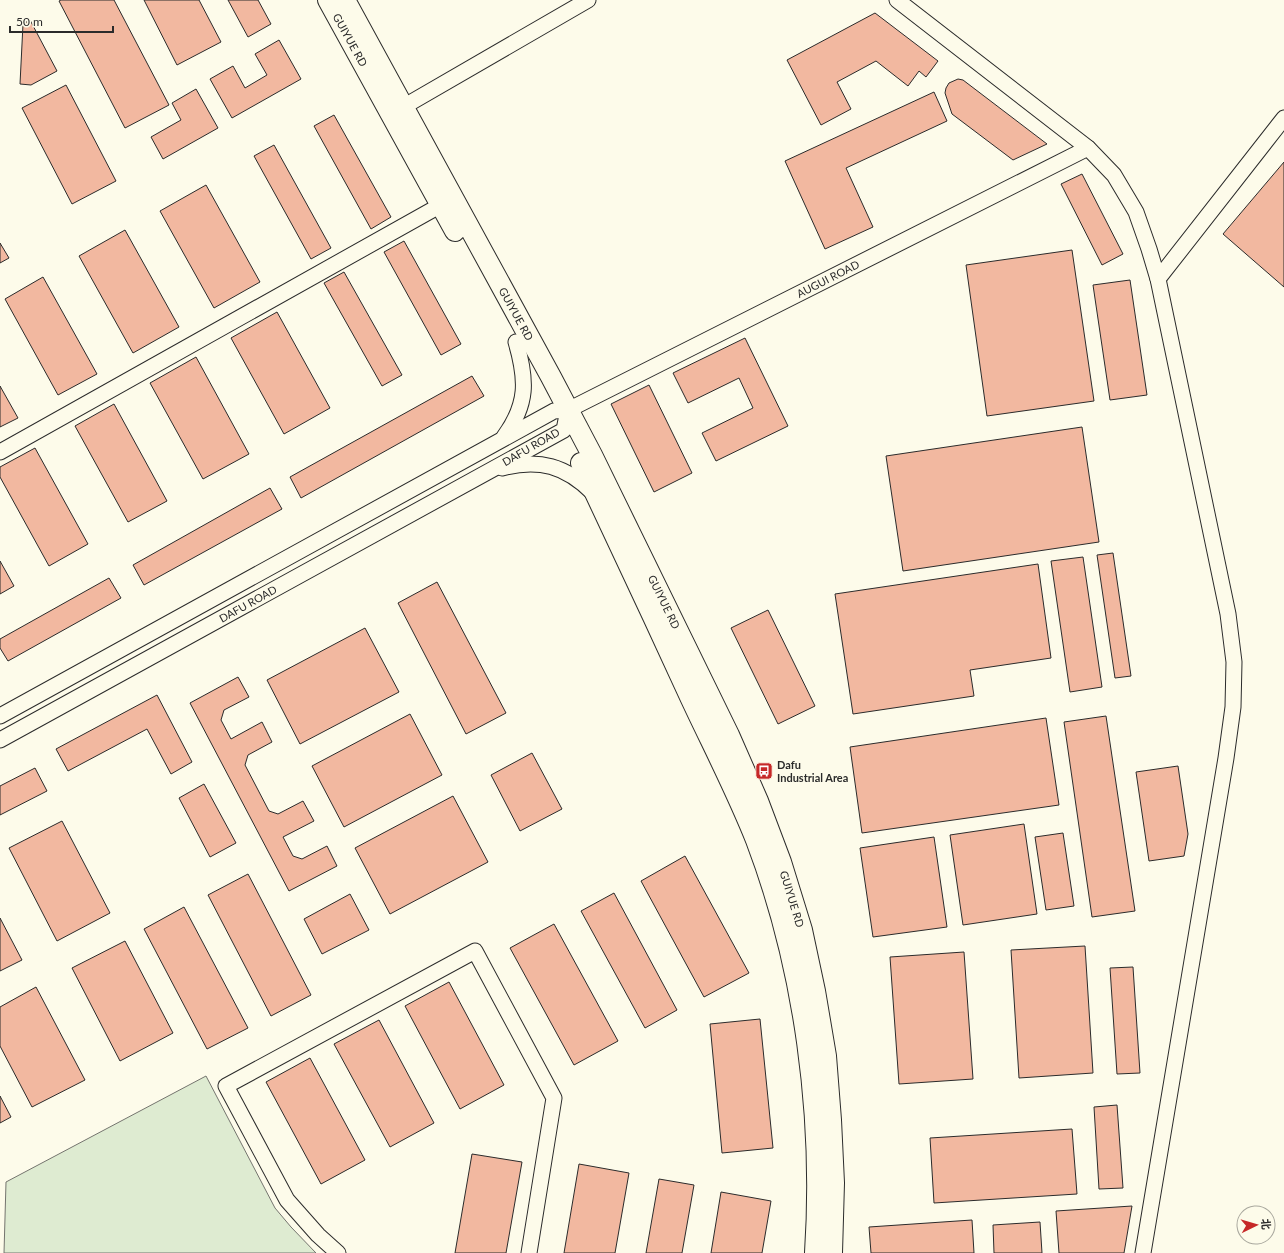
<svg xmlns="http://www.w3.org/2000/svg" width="1284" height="1253" font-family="Lato,'Noto Sans SC',sans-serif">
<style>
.green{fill:#deebd1;stroke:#74746e}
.building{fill:#f2b8a0;stroke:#2b2b2b}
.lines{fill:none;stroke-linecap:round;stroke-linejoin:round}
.minor-casing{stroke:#2b2b2b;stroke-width:17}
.major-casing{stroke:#2b2b2b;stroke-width:22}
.minor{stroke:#fdfbea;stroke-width:15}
.major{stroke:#fdfbea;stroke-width:20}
.labels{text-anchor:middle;stroke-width:3;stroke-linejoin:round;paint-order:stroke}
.street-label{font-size:11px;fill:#2b2b2b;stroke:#fdfbea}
.poi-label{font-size:11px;font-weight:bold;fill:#2b2b2b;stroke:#fdfbea;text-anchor:start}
</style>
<rect width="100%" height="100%" fill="#fdfbea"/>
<polygon class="green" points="206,1076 275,1208 291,1227 316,1253 4,1253 6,1182"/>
<g class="building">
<polygon points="61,0 114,0 169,105 125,128 59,1"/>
<polygon points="144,0 199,0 221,42 177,65"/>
<polygon points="228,0 258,0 271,24 248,37"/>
<polygon points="875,13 938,61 926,77 919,71 908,86 876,61 837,82 851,109 821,125 787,60"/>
<polygon points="30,20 57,71 31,85 20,84 23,24"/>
<polygon points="279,40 301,79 232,118 210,79 233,66 245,88 267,75 255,54"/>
<polygon points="958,79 963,80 1047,144 1013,160 952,114 945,93 946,88 949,83"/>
<polygon points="66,85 116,181 72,204 22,108"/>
<polygon points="196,89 218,128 163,159 151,137 181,120 172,103"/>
<polygon points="934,92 947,121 846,168 873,227 825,249 785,161"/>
<polygon points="334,115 391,217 371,229 314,126"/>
<polygon points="274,145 331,248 311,259 254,156"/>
<polygon points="1284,162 1284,287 1223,234"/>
<polygon points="1082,174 1123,254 1102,265 1061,184"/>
<polygon points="206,185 260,282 214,308 160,211"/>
<polygon points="125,230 179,327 133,353 79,256"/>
<polygon points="404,241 461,344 441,355 384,252"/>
<polygon points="0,243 9,258 0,263"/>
<polygon points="1072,250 1094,401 987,416 966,265"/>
<polygon points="344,272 402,375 382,386 324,283"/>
<polygon points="43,277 97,374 58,395 5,299"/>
<polygon points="1130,280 1147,395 1110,400 1093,285"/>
<polygon points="277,312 330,408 284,434 231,338"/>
<polygon points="745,338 788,426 716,461 702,433 753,408 739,378 688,403 673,373"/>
<polygon points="196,357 249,454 203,479 150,383"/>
<polygon points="472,376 484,396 301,498 290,477"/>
<polygon points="649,385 692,473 654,492 611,404"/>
<polygon points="0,386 18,418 0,427"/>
<polygon points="114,404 167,501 128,522 75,426"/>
<polygon points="1082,427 1099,542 903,571 886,456"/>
<polygon points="35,448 88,544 49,566 0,477 0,467"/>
<polygon points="270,488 282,509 144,585 133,565"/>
<polygon points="1113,553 1131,676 1115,678 1097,555"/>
<polygon points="1083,557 1102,687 1070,692 1051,561"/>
<polygon points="0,561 14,586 0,594"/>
<polygon points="1038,564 1051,658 970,670 974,696 853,714 835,594"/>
<polygon points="109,578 121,598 8,661 0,648 0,639"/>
<polygon points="437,582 506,713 466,734 398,603"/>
<polygon points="768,610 815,706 778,724 731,628"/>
<polygon points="365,628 399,692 300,744 267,680"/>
<polygon points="238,677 249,697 224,710 221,720 231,739 262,722 272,742 248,755 245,765 269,811 278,814 303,801 314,821 283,837 293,856 302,859 327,846 337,866 289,891 190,703"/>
<polygon points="157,695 192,762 171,774 147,729 68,771 56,749"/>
<polygon points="410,714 442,775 344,827 312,766"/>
<polygon points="1106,716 1135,911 1092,917 1064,722"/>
<polygon points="1046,718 1059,805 862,833 850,747"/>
<polygon points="532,753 562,809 520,831 491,775"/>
<polygon points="1178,766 1188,834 1184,856 1149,861 1136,772"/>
<polygon points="35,768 47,791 0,815 0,786"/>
<polygon points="204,784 236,843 210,857 179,798"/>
<polygon points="453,796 488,862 390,914 355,848"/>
<polygon points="62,821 110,913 57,941 9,848"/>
<polygon points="1024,824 1037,914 963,925 950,835"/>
<polygon points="1063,833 1074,906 1046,910 1035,837"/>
<polygon points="934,837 947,927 873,937 860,848"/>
<polygon points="685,856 749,973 704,997 641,881"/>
<polygon points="248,874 311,995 271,1016 208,895"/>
<polygon points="614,893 677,1010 645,1028 581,911"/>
<polygon points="350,894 369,930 322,954 304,919"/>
<polygon points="184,907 248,1028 207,1049 144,929"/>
<polygon points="0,918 22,960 0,971"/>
<polygon points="554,924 618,1041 574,1065 510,948"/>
<polygon points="125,941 173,1033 120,1061 72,968"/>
<polygon points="1085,946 1093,1073 1019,1078 1011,950"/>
<polygon points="964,952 973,1079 899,1084 890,957"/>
<polygon points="1133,967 1140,1073 1117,1074 1110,968"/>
<polygon points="449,982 504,1085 460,1109 405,1006"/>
<polygon points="36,987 85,1080 32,1107 0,1046 0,1007"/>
<polygon points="760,1019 773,1148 722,1153 710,1024"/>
<polygon points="379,1020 434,1123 390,1147 334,1044"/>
<polygon points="310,1058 365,1160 321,1184 266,1082"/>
<polygon points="0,1096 11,1117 0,1123"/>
<polygon points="1117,1105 1123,1188 1099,1189 1094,1107"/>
<polygon points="1072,1129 1077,1194 934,1203 930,1138"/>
<polygon points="472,1154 522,1162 506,1253 455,1253"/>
<polygon points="579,1164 629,1173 615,1253 564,1253"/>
<polygon points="659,1179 694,1185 682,1253 646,1253"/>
<polygon points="721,1192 771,1201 762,1253 711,1253"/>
<polygon points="1132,1206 1124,1253 1059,1253 1056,1211"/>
<polygon points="972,1220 974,1253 871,1253 869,1227"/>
<polygon points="1040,1222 1042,1253 994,1253 993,1225"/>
</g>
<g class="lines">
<defs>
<g id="minor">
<polyline points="897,0 1088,148 1114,175 1136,212 1149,249 1158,279 1228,614 1234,662 1233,707 1226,758 1143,1253"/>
<polyline points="403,107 588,0"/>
<polyline points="1158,279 1284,118"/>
<path d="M504 437C528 404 527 380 516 342"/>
<polyline points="0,452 441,205"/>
<path d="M502 468C539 458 566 466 593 493"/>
<polyline points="0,716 554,411 568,410 1088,148"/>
<polyline points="0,740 564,430 568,410"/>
<polyline points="338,1253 318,1235 287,1200 226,1086 475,951 554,1098 529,1253"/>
</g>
<g id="major">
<polyline points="328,0 455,231"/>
<polyline points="345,0 551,377 592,455 729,735 758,801 781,862 802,930 815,991 826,1056 831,1120 834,1183 832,1253"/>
<path d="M581 463C618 542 655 620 691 699 713 746 737 792 756 840 805 969 824 1116 815 1253"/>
</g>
</defs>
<use href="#minor" class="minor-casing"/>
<use href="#major" class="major-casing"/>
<use href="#minor" class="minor"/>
<use href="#major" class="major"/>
</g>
<defs>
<symbol id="bus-square" viewBox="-11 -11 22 22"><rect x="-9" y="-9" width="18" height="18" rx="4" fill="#c62828" stroke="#fdfbea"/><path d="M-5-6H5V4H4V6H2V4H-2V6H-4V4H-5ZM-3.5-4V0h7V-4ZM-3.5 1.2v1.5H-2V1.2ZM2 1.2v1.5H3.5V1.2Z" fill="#fff"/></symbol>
</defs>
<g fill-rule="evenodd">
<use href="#bus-square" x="754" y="761" width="20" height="20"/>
</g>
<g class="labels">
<g class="street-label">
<text transform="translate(350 40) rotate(61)" y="4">GUIYUE RD</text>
<text transform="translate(828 279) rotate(-27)" y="4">AUGUI ROAD</text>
<text transform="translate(516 314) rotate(61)" y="4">GUIYUE RD</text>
<text transform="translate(531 447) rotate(-30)" y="4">DAFU ROAD</text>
<text transform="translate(664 602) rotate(64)" y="4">GUIYUE RD</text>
<text transform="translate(248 604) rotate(-29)" y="4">DAFU ROAD</text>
<text transform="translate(792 899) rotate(73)" y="4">GUIYUE RD</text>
</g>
<g class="poi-label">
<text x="777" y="769">Dafu<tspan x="777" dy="13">Industrial Area</tspan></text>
</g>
</g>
<g transform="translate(1256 1225) rotate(85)"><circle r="19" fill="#fdfbea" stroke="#a9a89e"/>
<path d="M0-3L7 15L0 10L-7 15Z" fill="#c62828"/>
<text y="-6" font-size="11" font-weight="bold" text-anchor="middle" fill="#2b2b2b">北</text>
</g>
<path d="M10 26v6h103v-6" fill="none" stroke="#2b2b2b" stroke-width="2"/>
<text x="16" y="26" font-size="12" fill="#2b2b2b" stroke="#fdfbea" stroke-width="3" paint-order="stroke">50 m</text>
</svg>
